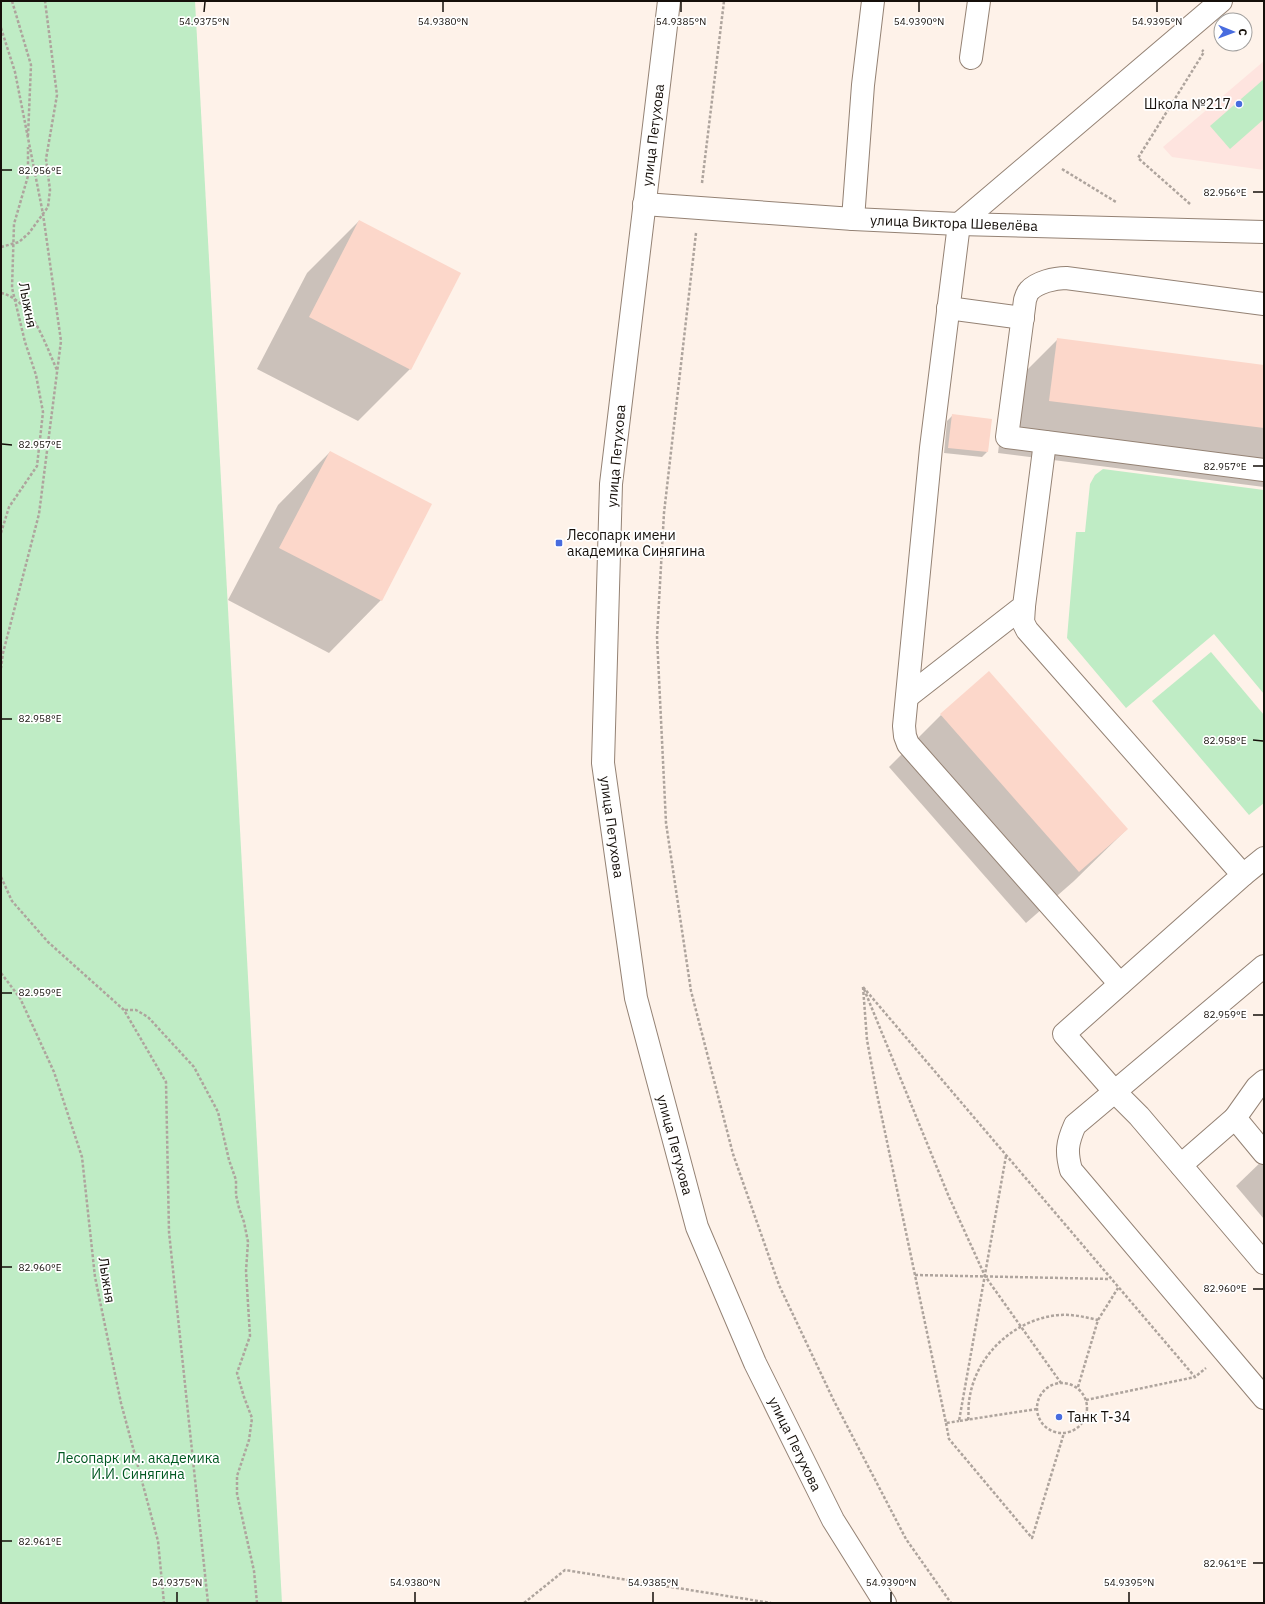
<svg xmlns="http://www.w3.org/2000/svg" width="1265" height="1604" font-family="'IBM Plex Sans',sans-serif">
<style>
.education{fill:#fee4df}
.green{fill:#bfecc5}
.shadow{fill:#0003}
.building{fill:#fcd7ca}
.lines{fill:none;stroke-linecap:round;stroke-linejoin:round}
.minor-casing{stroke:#948274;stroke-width:24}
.path{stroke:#aea49d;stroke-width:2.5;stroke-dasharray:3 2;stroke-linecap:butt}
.minor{stroke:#fff;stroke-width:22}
.ticks{fill:none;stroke:#150f0a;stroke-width:1.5}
.poi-dot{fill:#486cdf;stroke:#fff;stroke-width:1.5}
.labels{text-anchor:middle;stroke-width:3.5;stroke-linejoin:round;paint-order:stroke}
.poi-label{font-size:14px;fill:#150f0a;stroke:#fff;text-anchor:start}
.street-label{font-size:14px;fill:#150f0a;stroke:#fff}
.park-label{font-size:14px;fill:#005821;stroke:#fff}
.ticks-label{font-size:10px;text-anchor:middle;fill:#150f0a;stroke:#fff;stroke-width:3.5;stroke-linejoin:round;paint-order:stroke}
</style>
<rect width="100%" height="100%" fill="#fef2e9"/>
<polygon class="education" points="1264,61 1264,170 1172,157 1163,147"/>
<g class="green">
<polygon points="1,1 195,1 282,1603 1,1603"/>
<polygon points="1264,79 1264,119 1230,149 1210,126"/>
<polygon points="1103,469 1264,490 1264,694 1214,634 1126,708 1067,638 1076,532 1085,532 1090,484 1095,475"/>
<polygon points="1211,652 1264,715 1264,803 1249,815 1152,701"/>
</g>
<g class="shadow">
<polygon points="359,221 410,369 358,421 257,369 307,273"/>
<polygon points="1058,339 1264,366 1264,487 998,453 1006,391"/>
<polygon points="953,415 987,452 982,457 944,453 947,421"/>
<polygon points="330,452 381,600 329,653 228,600 278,505"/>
<polygon points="941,715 1127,829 1074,881 1026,923 889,767"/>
<polygon points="1264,1159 1264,1219 1236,1186"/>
</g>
<g class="building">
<polygon points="359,220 461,273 411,370 309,317"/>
<polygon points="1057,338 1264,365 1264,428 1049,401"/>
<polygon points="952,414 992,419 988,452 948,448"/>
<polygon points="330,451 432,504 382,601 279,548"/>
<polygon points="989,671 1128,829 1079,872 940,714"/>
</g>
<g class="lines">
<defs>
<g id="minor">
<polyline points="669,1 611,484 603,763 636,998 697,1227 755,1363 833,1520 885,1603"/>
<polyline points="971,58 979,1"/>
<polyline points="644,204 853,219 959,224 1264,232"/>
<polyline points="853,219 863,85 873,1"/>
<path d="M1264 304 1066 278C1055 278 1037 282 1029 291 1027 293 1026 297 1025 300L1007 437 1264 470"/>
<polyline points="948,308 1023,318"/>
<polyline points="1024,606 1023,622 1027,630 1243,875 1064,1034 1115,1092 1139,1116 1264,1263"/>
<polyline points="907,697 1024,606 1045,442"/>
<polyline points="1243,875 1264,858"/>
<path d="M1264 966 1075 1125C1067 1143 1066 1152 1071 1170L1264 1398"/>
<polyline points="1120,984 908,744 905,736 904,726 931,448 959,224 1221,1"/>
<polyline points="1235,1118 1257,1087 1264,1081"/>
<polyline points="1181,1165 1235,1118 1264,1153"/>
</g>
</defs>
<use href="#minor" class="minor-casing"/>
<g class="path">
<polyline points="12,1 31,65 28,136"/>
<polyline points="1,28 15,72 43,214 61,341 39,514 3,653 1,668"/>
<polyline points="1062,169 1116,202"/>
<polyline points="702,183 724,1"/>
<polyline points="1190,204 1138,158 1204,52 1202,50"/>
<polyline points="696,233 664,513 657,637 666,823 691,991 733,1154 779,1285 833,1399 906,1539 951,1603"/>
<polyline points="1,247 19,242 29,233 48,207 50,190 46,159 57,95 45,1"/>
<path d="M1 293C32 300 45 344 57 370"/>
<polyline points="1,533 9,507 37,466 43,412 36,375 25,342 12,288 14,224 28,176 28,147"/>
<polyline points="1,877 12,901 48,942 124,1010 166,1082 169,1232 208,1603"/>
<polyline points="1,973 20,998 54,1072 82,1157 95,1277 121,1403 158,1541 164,1603"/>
<polyline points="863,987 1195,1377 1206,1368"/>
<polyline points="863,987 867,1040 877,1094 946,1423 959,1421"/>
<polyline points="864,989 949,1197 985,1276 1061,1383"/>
<polyline points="125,1010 136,1010 148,1017 194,1067 218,1112 229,1160 236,1180 236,1195 239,1208 244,1222 248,1242 246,1271 250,1336 237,1373 244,1397 252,1418 249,1440 237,1476 237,1494 254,1571 257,1603"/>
<polyline points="1006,1156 959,1421 1037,1409"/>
<polyline points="915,1275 1110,1279"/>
<circle cx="1062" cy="1408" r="25"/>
<polyline points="1078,1387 1098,1320 1118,1288"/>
<polyline points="1086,1400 1195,1377"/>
<path d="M968 1420C969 1414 968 1408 969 1402 974 1356 1014 1319 1059 1315 1072 1314 1085 1317 1098 1320"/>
<polyline points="946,1423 949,1439 1032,1538 1064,1433"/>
<polyline points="524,1603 565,1570 771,1603"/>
</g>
<use href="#minor" class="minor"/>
</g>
<path class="ticks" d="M204 12 205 2M443 12V2M681 12V2M919 12V2M1157 12V2M2 170H12M1253 192H1263M2 444 12 445M1253 466H1263M2 719H12M1253 740 1263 741M2 993H12M1253 1015H1263M2 1267H12M1253 1289H1263M2 1541H12M1253 1563H1263M177 1602V1592M415 1602V1592M653 1602V1592M891 1602V1592M1129 1602V1592"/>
<g class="poi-dot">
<circle cx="1239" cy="104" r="4"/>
<rect x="555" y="539" width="8" height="8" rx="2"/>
<circle cx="1059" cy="1417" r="4"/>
</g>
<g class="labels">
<g class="poi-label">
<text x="1231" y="109" text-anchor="end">Школа №217</text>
<text x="567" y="540">Лесопарк имени<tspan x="567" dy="16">академика Синягина</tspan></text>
<text x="1067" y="1422">Танк Т-34</text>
</g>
<g class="street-label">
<text transform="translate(653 135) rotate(-83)" y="5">улица Петухова</text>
<text transform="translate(954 223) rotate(2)" y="5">улица Виктора Шевелёва</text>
<text transform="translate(28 305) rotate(79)" y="5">Лыжня</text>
<text transform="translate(616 456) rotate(-85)" y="5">улица Петухова</text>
<text transform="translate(612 827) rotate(82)" y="5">улица Петухова</text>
<text transform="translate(675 1145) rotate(75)" y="5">улица Петухова</text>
<text transform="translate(107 1280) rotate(81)" y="5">Лыжня</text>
<text transform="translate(795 1444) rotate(64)" y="5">улица Петухова</text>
</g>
<g class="park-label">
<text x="138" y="1463">Лесопарк им. академика<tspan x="138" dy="16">И.И. Синягина</tspan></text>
</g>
</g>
<g class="ticks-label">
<text x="204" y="25">54.9375°N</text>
<text x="443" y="25">54.9380°N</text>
<text x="681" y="25">54.9385°N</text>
<text x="919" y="25">54.9390°N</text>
<text x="1157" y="25">54.9395°N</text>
<text x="40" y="174">82.956°E</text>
<text x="1225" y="196">82.956°E</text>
<text x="40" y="448">82.957°E</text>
<text x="1225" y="470">82.957°E</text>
<text x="40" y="722">82.958°E</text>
<text x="1225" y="744">82.958°E</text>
<text x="40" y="996">82.959°E</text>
<text x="1225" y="1018">82.959°E</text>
<text x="40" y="1271">82.960°E</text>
<text x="1225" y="1292">82.960°E</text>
<text x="40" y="1545">82.961°E</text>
<text x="1225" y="1567">82.961°E</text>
<text x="177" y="1586">54.9375°N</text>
<text x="415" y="1586">54.9380°N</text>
<text x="653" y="1586">54.9385°N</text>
<text x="891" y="1586">54.9390°N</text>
<text x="1129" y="1586">54.9395°N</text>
</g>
<rect width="1265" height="1604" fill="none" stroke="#150f0a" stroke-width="4"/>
<g transform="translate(1233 32) rotate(91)"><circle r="19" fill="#ffffff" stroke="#a19f9d"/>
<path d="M0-3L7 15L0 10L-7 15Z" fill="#486cdf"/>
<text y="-6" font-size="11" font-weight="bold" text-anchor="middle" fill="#150f0a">С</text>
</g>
</svg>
